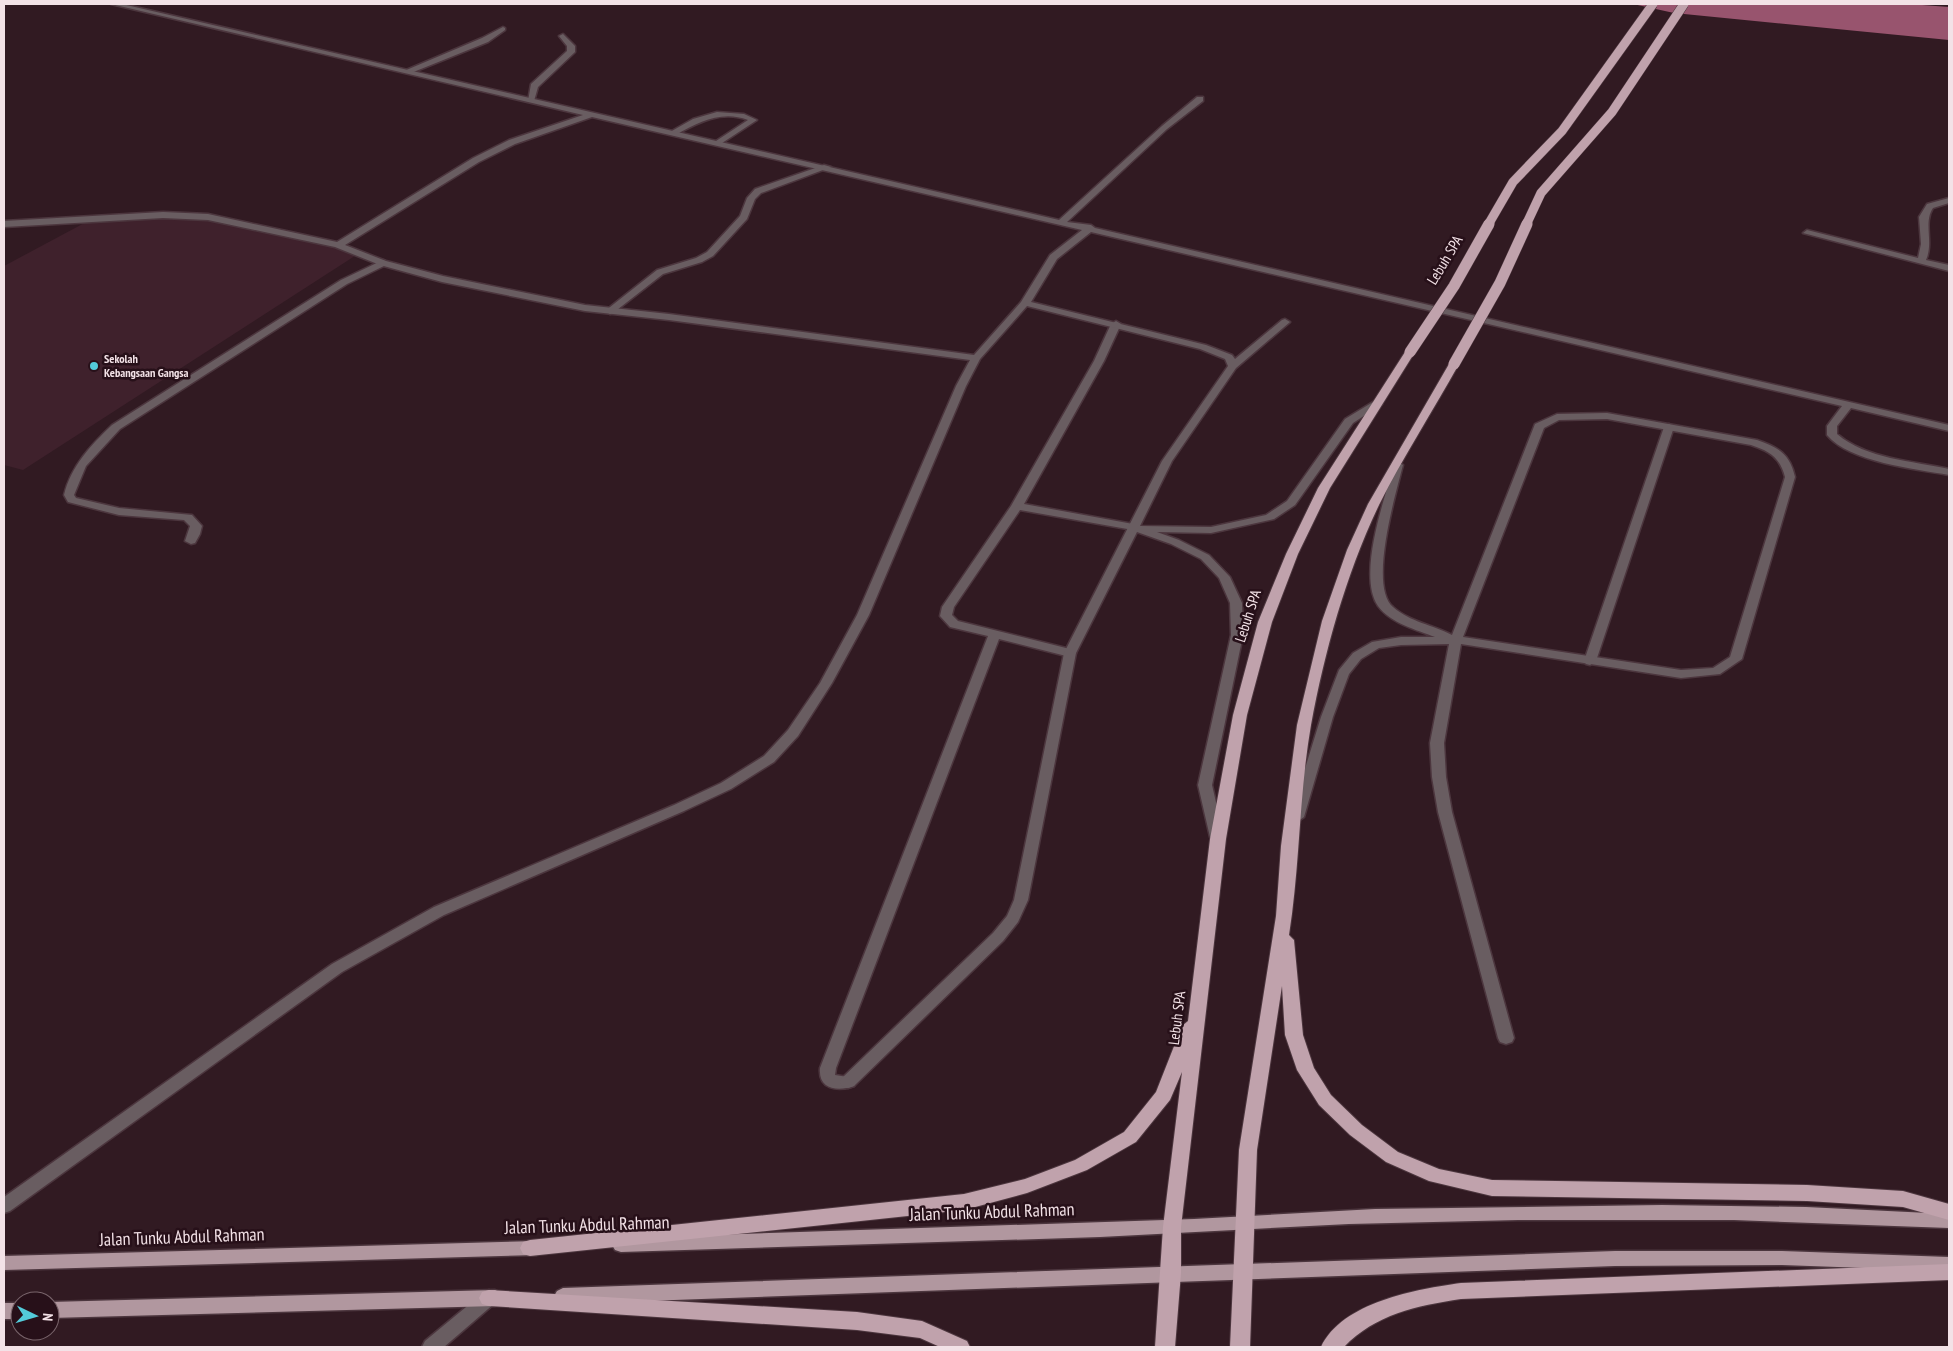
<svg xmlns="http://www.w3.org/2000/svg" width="1953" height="1351" font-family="'PT Sans Narrow',sans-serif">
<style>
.built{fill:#3f212c}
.water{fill:#98546e}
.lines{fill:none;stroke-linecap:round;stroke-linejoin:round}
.service-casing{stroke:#4c363e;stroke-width:3}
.minor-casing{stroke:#4c363e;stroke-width:3}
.primary-casing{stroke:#4c363e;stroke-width:3}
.trunk-casing{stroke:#4c363e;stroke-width:2}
.service{fill:#695d61;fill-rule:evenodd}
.minor{fill:#695d61;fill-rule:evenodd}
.primary{fill:#b1979f;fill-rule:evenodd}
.trunk{fill:#c0a2ac;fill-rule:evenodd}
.trunk-bridge-far1-casing{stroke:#4c363e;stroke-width:10;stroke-linecap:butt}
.trunk-bridge-casing{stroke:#4c363e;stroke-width:12;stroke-linecap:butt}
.trunk-bridge-far1{stroke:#c0a2ac;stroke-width:9}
.trunk-bridge{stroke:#c0a2ac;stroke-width:11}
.poi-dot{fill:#53cbda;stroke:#271019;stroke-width:2}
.labels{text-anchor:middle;stroke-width:5;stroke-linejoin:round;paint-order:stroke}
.far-poi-label{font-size:12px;font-weight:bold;fill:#f3e2e7;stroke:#271019;text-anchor:start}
.street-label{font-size:15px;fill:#f3e2e7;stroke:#271019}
.near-street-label{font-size:18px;fill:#f3e2e7;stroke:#271019}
</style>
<rect width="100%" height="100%" fill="#311a22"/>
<polygon class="built" points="188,214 361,252 23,470 4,465 4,266 90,220"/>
<polygon class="water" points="1633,4 1909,4 1949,7 1949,40 1674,13"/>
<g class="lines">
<defs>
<g id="service">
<polygon points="503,27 505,28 505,30 488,42 411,73 404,71 482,38"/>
<polygon points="563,34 575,46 575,52 538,87 534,101 528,101 531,84 567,51 567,46 559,36"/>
<path d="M717 112 744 114 757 120 719 145 715 143 716 141 748 120C722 110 699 122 677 134L670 132 693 119Z"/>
<polygon points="824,165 831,167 761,193 755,199 747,219 713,256 702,262 663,274 613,313 610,314 605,311 657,270 696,258 707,252 740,216 747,198 755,189"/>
<path d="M383 260 388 263 386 265 347 284 120 429 86 466 74 495 76 498 119 508 192 515 202 526 200 534 195 543 191 544 185 541 190 526 184 520 119 515 68 502 64 495C71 466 91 445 112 425L341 280Z"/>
<path d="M1116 321 1121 324 1104 361 1024 504 1133 524 1139 527 1133 530 1020 510 954 607 952 615 958 621 1074 650 1076 653 1070 657 999 639 836 1068 835 1075 854 1078 856 1082 854 1086C837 1092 818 1089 820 1068L988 636 950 627 940 616 942 607 1011 506 1094 361 1111 324Z"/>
<polygon points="1669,424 1674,427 1596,661 1590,665 1586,664 1584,661 1664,427"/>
<polygon points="489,1290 495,1293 498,1298 495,1303 444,1347 422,1347 425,1341 483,1293"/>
</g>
<g id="minor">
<path d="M111 4H122L1059 220 1162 126 1197 97H1203V101L1167 129 1067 222 1091 225 1095 228 1949 425V431L1851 408 1837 426V434C1866 459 1913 461 1949 469V475C1916 469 1849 462 1827 435V426L1842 406 1091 232 1057 259 1031 302 1206 345 1232 355 1235 359 1282 320 1285 319 1290 322 1236 368 1172 461 1140 526 1211 527 1266 515 1287 501 1345 419 1373 402H1381L1382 404 1353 423 1295 505 1274 519 1211 533 1157 532 1179 540 1209 555 1230 577 1242 603 1243 635 1212 785 1224 837 1222 840H1212L1210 837 1198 785 1231 635 1230 603 1219 578 1201 559 1171 544 1137 532 1076 653 1028 900 1018 922 1003 941 854 1086 848 1088 842 1086 840 1082 842 1078 993 933 1007 916 1014 900 1064 653 1162 461 1228 366 1225 359 1200 349 1027 306 980 359 966 386 869 615 832 683 798 736 774 762 731 789 684 811 444 915 342 972 10 1211 4 1213V1197L332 964 434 907 674 805 721 783 764 756 788 730 820 683 857 615 956 386 970 360 669 320 585 311 442 282 380 265 335 247 208 220 163 218 4 227V221L163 212 208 214 337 242 473 158 509 140 583 115ZM592 117 1082 230 1050 255 1021 302 974 355 669 314 585 305 443 276 386 261 345 245 479 162 515 144Z"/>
<path d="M1949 198V203L1933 208C1923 223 1934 242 1926 260L1949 265V271L1803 233 1807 230 1918 258 1921 244 1919 217 1927 204Z"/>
<path d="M1607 413 1757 440C1778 447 1790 454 1795 477L1742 659 1720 674 1681 678 1461 644 1444 743 1446 777 1452 812 1514 1038 1512 1042 1506 1044 1500 1042 1498 1038 1438 812 1432 777 1430 743 1449 644 1401 645 1379 648 1361 659 1349 674 1333 717 1304 817 1297 822 1290 817 1321 717 1339 670 1353 653 1372 642 1401 637H1435C1417 630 1390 623 1378 606 1360 580 1378 520 1386 492 1388 483 1389 471 1394 463L1398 462 1403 465C1396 493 1368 586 1393 607 1410 622 1433 625 1452 635L1535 424 1557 414ZM1607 419 1751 445C1769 451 1780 457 1785 477L1730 657 1713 668 1681 670 1463 637 1544 428 1559 420Z"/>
</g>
<g id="primary">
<polygon points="1662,1205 1806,1207 1949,1214 1949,1228 1734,1220 1518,1220 1349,1224 1100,1237 621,1252 615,1250 612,1245 615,1240 621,1238 1194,1219 1375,1209"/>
<polygon points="536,1241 542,1243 545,1248 542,1253 536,1255 4,1270 4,1256"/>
<polygon points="1615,1251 1782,1251 1949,1257 1949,1271 1782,1265 1615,1266 563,1304 557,1301 554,1296 557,1291 563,1288"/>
<polygon points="495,1290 501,1293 504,1298 501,1303 495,1306 50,1318 50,1302"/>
<rect x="4" y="1303" width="16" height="16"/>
</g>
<g id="trunk">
<polygon points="1410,349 1415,352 1330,488 1298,554 1272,622 1247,715 1226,839 1181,1227 1181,1273 1175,1347 1155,1347 1163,1227 1182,1072 1170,1100 1136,1142 1087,1170 1027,1193 964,1210 530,1256 523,1254 520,1248 523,1242 530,1240 964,1194 1025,1179 1075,1160 1124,1132 1156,1092 1182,1026 1188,1021 1210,839 1233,715 1258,622 1286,554 1318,488 1405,352"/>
<path d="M1454 361 1459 364C1433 411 1403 457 1379 505 1346 574 1325 650 1311 725 1299 794 1300 866 1289 935L1294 940 1303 1035 1314 1068 1331 1095 1362 1125 1398 1152 1439 1169 1492 1180 1807 1185 1903 1191 1949 1204V1220L1903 1207 1807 1201 1492 1196 1429 1181 1386 1162 1350 1135 1319 1105 1297 1070 1285 1035 1282 986 1257 1150 1250 1347H1230L1239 1150 1276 916 1281 846 1297 725 1322 621 1347 550 1368 504 1449 364Z"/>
<path d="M1949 1264V1280L1461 1299C1416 1306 1376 1314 1344 1347H1321C1342 1302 1417 1289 1461 1283Z"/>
<polygon points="489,1290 857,1312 922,1321 967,1341 970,1347 940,1347 920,1338 857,1330 489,1306 482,1304 479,1298 482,1292"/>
</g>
</defs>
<use href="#service" class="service-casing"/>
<use href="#minor" class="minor-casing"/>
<use href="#primary" class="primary-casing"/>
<use href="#trunk" class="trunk-casing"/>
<use href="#service" class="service"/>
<use href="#minor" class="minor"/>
<use href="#primary" class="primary"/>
<use href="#trunk" class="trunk"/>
<defs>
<g id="trunk-bridge-far1">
<polyline points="1488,225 1513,182 1562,131 1653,4"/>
<polyline points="1526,225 1541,193 1612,112 1684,4"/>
</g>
<g id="trunk-bridge">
<polyline points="1410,352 1454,286 1489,224"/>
<polyline points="1454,364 1500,283 1527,224"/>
</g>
</defs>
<use href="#trunk-bridge-far1" class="trunk-bridge-far1-casing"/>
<use href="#trunk-bridge" class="trunk-bridge-casing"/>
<use href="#trunk-bridge-far1" class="trunk-bridge-far1"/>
<use href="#trunk-bridge" class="trunk-bridge"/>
</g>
<circle class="poi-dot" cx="94" cy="366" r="5"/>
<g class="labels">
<g class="far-poi-label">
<text x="104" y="363">Sekolah<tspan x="104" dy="14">Kebangsaan Gangsa</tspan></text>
</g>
<g class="street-label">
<text transform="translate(1445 260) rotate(-59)" y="5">Lebuh SPA</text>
<text transform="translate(1248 616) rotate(-72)" y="5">Lebuh SPA</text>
<text transform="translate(1177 1018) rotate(-83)" y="5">Lebuh SPA</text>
</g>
<g class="near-street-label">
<text transform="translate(992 1212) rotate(-2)" y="6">Jalan Tunku Abdul Rahman</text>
<text transform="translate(587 1225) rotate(-2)" y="6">Jalan Tunku Abdul Rahman</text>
<text transform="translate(182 1237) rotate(-2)" y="6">Jalan Tunku Abdul Rahman</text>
</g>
</g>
<rect width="1953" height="1351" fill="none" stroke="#f3e2e7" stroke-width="10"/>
<g transform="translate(35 1316) rotate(95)"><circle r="24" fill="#271019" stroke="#79646b"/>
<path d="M0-4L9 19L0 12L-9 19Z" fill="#53cbda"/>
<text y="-8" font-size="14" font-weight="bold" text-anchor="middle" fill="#f3e2e7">N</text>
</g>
</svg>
